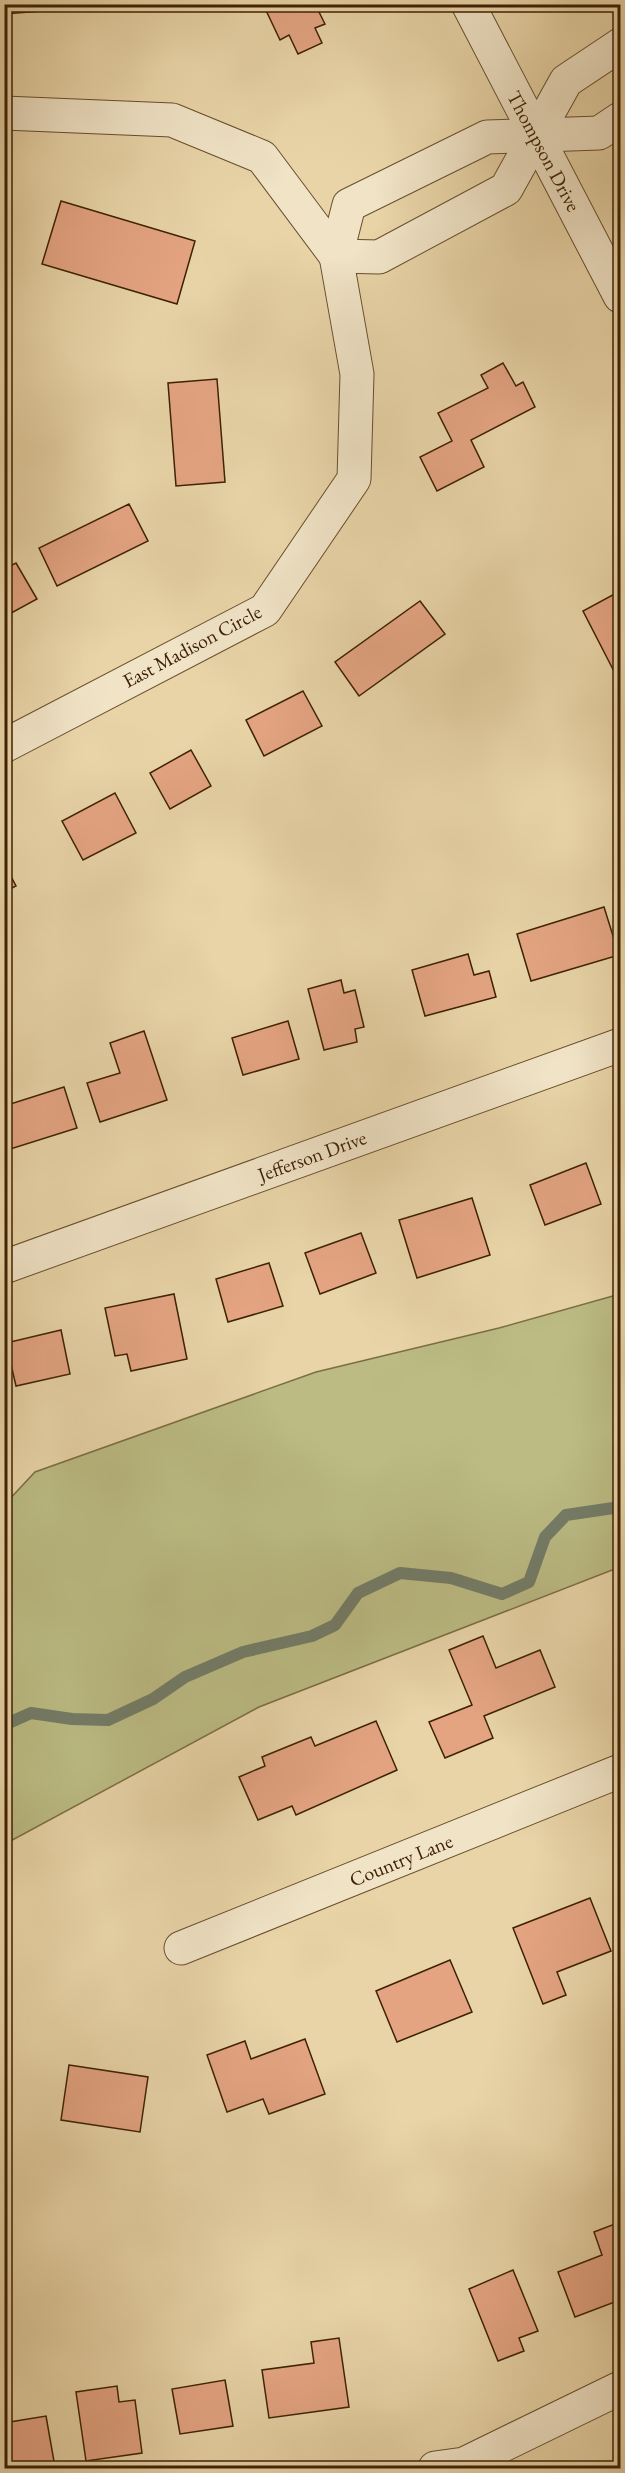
<svg xmlns="http://www.w3.org/2000/svg" width="625" height="2473" font-family="'EB Garamond',serif">
<style>
.green{fill:#bbbb83;stroke:#7c6e44;stroke-width:1.5}
.lines{fill:none;stroke-linecap:round;stroke-linejoin:round}
.stream{stroke:#737c68;stroke-width:12}
.building{fill:#e4a482;stroke:#3e2104;stroke-width:1.5}
.street-casing{stroke:#684e2d;stroke-width:35}
.street{stroke:#f0e3c6;stroke-width:33}
.labels{text-anchor:middle;stroke-width:4.5;stroke-linejoin:round;paint-order:stroke}
.street-label{font-size:20px;fill:#3e2104;stroke:#f0e3c6}
</style>
<rect width="100%" height="100%" fill="#e8d4a7"/>
<filter id="stains"><feTurbulence type="fractalNoise" baseFrequency=".00333" numOctaves="4"/><feColorMatrix values="0 0 0 0 .2 0 0 0 0 .09 0 0 0 0 .02 0 0 0 .5 -.17"/></filter>
<radialGradient id="worn" r=".72"><stop offset=".6" stop-color="#630" stop-opacity="0"/><stop offset="1" stop-color="#630" stop-opacity=".3"/></radialGradient>
<polygon class="green" points="620,1294 620,1567 259,1707 5,1844 5,1504 35,1472 316,1372 499,1328"/>
<g class="lines">
<polyline class="stream" points="4,1725 31,1713 72,1719 108,1720 153,1699 185,1677 243,1652 312,1636 335,1625 358,1593 400,1573 451,1578 502,1594 529,1582 545,1537 566,1515 620,1507"/>
</g>
<g class="building">
<polygon points="4,4 80,4 81,8 4,14"/>
<polygon points="263,4 315,4 325,24 315,28 322,43 298,54 289,35 280,40"/>
<polygon points="61,201 195,241 177,304 42,264"/>
<polygon points="503,363 516,386 523,382 535,407 471,440 484,467 437,491 420,457 452,441 438,413 488,388 481,375"/>
<polygon points="217,379 225,482 176,486 168,383"/>
<polygon points="129,504 148,541 57,586 39,548"/>
<polygon points="16,563 37,599 4,617 4,569"/>
<polygon points="620,591 620,683 583,611"/>
<polygon points="420,601 445,634 359,696 335,662"/>
<polygon points="303,691 322,726 264,756 246,720"/>
<polygon points="191,750 211,786 170,809 150,773"/>
<polygon points="115,793 136,833 83,860 62,821"/>
<polygon points="4,863 16,886 4,892"/>
<polygon points="604,907 619,955 531,981 517,934"/>
<polygon points="468,954 474,975 489,971 496,997 425,1016 412,970"/>
<polygon points="341,980 344,993 355,990 364,1027 355,1029 357,1042 324,1050 308,989"/>
<polygon points="288,1021 299,1059 243,1075 232,1038"/>
<polygon points="144,1031 167,1100 100,1122 87,1083 120,1073 110,1043"/>
<polygon points="64,1087 77,1128 4,1151 4,1106"/>
<polygon points="586,1163 601,1204 545,1225 530,1185"/>
<polygon points="472,1198 490,1255 417,1278 399,1220"/>
<polygon points="361,1233 376,1273 320,1294 305,1253"/>
<polygon points="269,1263 283,1306 228,1322 216,1279"/>
<polygon points="174,1294 187,1359 131,1371 127,1354 115,1356 105,1308"/>
<polygon points="61,1330 70,1374 16,1386 6,1343"/>
<polygon points="483,1636 496,1668 540,1650 555,1687 484,1716 493,1738 445,1758 429,1722 472,1705 449,1650"/>
<polygon points="376,1721 397,1770 296,1815 292,1806 258,1820 239,1777 265,1766 262,1757 311,1737 315,1746"/>
<polygon points="590,1898 611,1951 557,1972 566,1995 543,2004 513,1928"/>
<polygon points="450,1960 472,2012 397,2042 376,1991"/>
<polygon points="305,2039 325,2094 269,2114 263,2099 227,2112 207,2055 245,2041 251,2059"/>
<polygon points="69,2065 148,2077 140,2132 61,2120"/>
<polygon points="620,2222 620,2300 575,2317 558,2272 602,2255 594,2232"/>
<polygon points="513,2270 538,2331 519,2338 524,2351 498,2361 469,2289"/>
<polygon points="339,2338 349,2407 269,2418 262,2370 314,2363 311,2342"/>
<polygon points="225,2380 233,2426 180,2434 172,2389"/>
<polygon points="117,2386 119,2402 135,2400 142,2453 86,2461 76,2392"/>
<polygon points="46,2416 55,2467 4,2468 4,2423"/>
</g>
<g class="lines">
<defs>
<g id="street">
<polyline points="468,4 620,296"/>
<polyline points="4,113 172,120 262,157 336,256"/>
<polyline points="336,256 379,257 506,189 566,81 620,45"/>
<polyline points="4,746 265,610 354,479 357,374 336,256 349,205 487,137 599,133 620,119"/>
<polyline points="4,1267 620,1045"/>
<polyline points="181,1948 620,1771"/>
<polyline points="435,2468 464,2464 620,2388"/>
</g>
</defs>
<use href="#street" class="street-casing"/>
<use href="#street" class="street"/>
</g>
<g class="labels">
<g class="street-label">
<text transform="translate(544 151) rotate(62)" y="7">Thompson Drive</text>
<text transform="translate(192 646) rotate(-28)" y="7">East Madison Circle</text>
<text transform="translate(312 1156) rotate(-20)" y="7">Jefferson Drive</text>
<text transform="translate(401 1860) rotate(-22)" y="7">Country Lane</text>
</g>
</g>
<rect width="625" height="2473" fill="none" stroke="#e8d4a7" stroke-width="24"/>
<rect x="6" y="6" width="613" height="2461" fill="none" stroke="#3e2104" stroke-width="3"/>
<rect x="12" y="12" width="601" height="2449" fill="none" stroke="#3e2104" stroke-width="1.5"/>
<rect width="100%" height="100%" filter="url(#stains)"/>
<rect width="100%" height="100%" fill="url(#worn)"/>
</svg>
